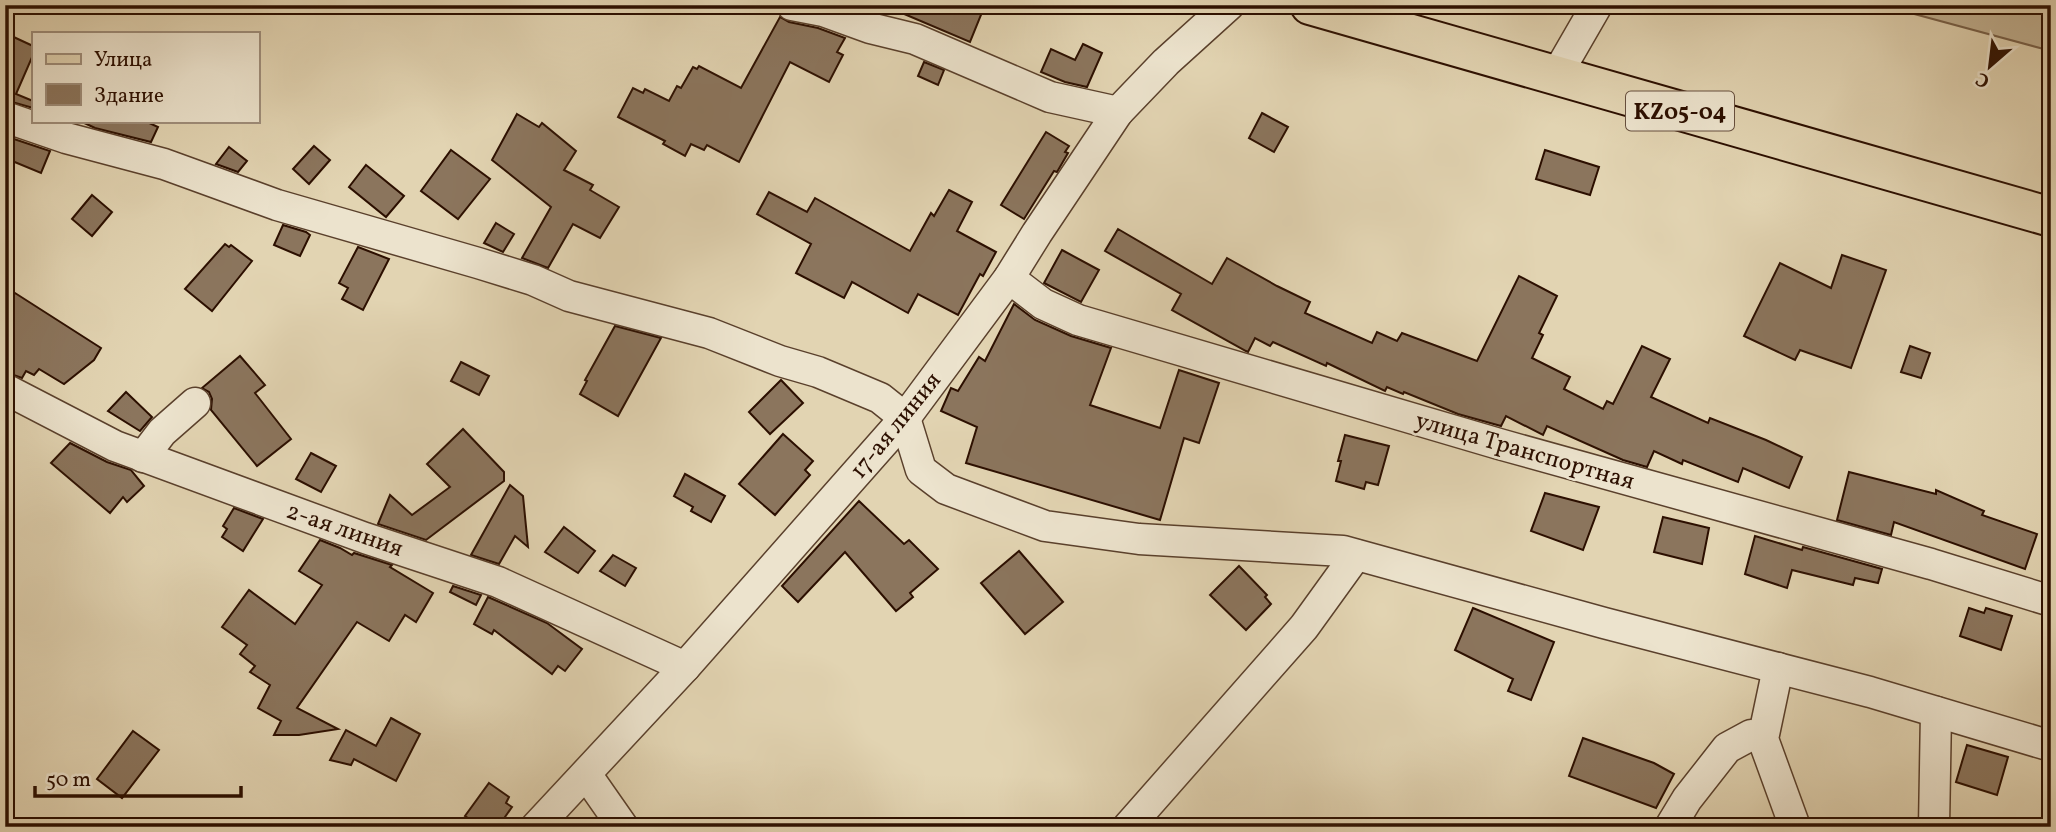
<svg xmlns="http://www.w3.org/2000/svg" width="2056" height="832" font-family="Vollkorn,serif">
<style>
.green{fill:#c3b394;stroke:#78614a;stroke-width:2}
.building{fill:#8b755d;stroke:#2c0f00;stroke-width:2}
.lines{fill:none;stroke-linecap:round;stroke-linejoin:round}
.minor-casing{stroke:#5a402c;stroke-width:33}
.major-casing{stroke:#2c0f00;stroke-width:42}
.minor{stroke:#ece3cd;stroke-width:30}
.major{stroke:#e2d4b2;stroke-width:38}
.labels{text-anchor:middle;stroke-width:5;stroke-linejoin:round;paint-order:stroke}
.shield{fill:#ece3cd;stroke:#664f3e;stroke-width:2}
.shield-label{font-size:23px;font-weight:bold;fill:#2c0f00}
.street-label{font-size:24px;fill:#2c0f00;stroke:#ece3cd}
</style>
<rect width="100%" height="100%" fill="#e2d4b2"/>
<filter id="stains"><feTurbulence type="fractalNoise" baseFrequency=".00286" numOctaves="4"/><feColorMatrix values="0 0 0 0 .2 0 0 0 0 .09 0 0 0 0 .02 0 0 0 .5 -.17"/></filter>
<radialGradient id="worn" r=".72"><stop offset=".6" stop-color="#630" stop-opacity="0"/><stop offset="1" stop-color="#630" stop-opacity=".3"/></radialGradient>
<polygon class="green" points="1881,5 2051,5 2051,51"/>
<g class="building">
<polygon points="883,5 985,5 970,42"/>
<polygon points="780,17 789,22 818,28 845,38 837,52 843,55 829,82 790,62 739,162 707,145 704,150 691,144 685,156 663,144 665,141 618,117 633,88 643,93 645,89 669,101 677,86 681,88 693,67 697,69 699,66 741,88"/>
<polygon points="5,33 33,46 33,55 16,94 33,101 33,108 5,100"/>
<polygon points="1083,44 1102,53 1087,87 1065,82 1041,72 1051,49 1075,60"/>
<polygon points="924,62 944,70 938,85 918,76"/>
<polygon points="1262,113 1288,127 1274,152 1249,138"/>
<polygon points="517,114 539,127 542,123 576,151 564,170 593,185 590,190 619,207 600,238 573,224 548,268 522,258 551,207 492,160"/>
<polygon points="80,121 145,121 158,127 151,142 95,128"/>
<polygon points="1046,132 1069,146 1065,152 1068,153 1057,172 1054,171 1024,219 1001,205"/>
<polygon points="5,136 50,151 41,173 5,158"/>
<polygon points="314,146 330,160 309,184 293,169"/>
<polygon points="229,147 247,161 238,172 216,164"/>
<polygon points="451,150 490,179 458,219 421,191"/>
<polygon points="1545,150 1599,167 1590,195 1536,179"/>
<polygon points="366,165 404,196 386,217 349,187"/>
<polygon points="949,190 972,202 957,231 996,252 983,276 980,274 958,315 918,294 908,313 852,282 844,298 796,273 811,244 757,214 769,192 807,212 815,198 910,251 931,213 934,216"/>
<polygon points="92,195 112,212 92,236 72,219"/>
<polygon points="496,223 514,234 503,252 484,243"/>
<polygon points="283,225 306,232 310,235 300,256 274,245"/>
<polygon points="1118,229 1212,284 1227,258 1277,286 1310,302 1305,313 1372,343 1377,332 1397,341 1402,333 1477,361 1519,276 1557,296 1539,333 1543,335 1532,358 1570,377 1564,389 1603,409 1607,401 1613,404 1642,346 1670,359 1651,397 1708,423 1710,418 1766,440 1802,457 1789,488 1743,468 1738,482 1683,460 1682,464 1654,451 1647,467 1623,460 1547,426 1543,435 1506,416 1501,426 1458,414 1404,392 1403,394 1387,387 1385,391 1327,363 1326,366 1273,342 1270,346 1255,338 1248,352 1246,351 1172,310 1181,294 1105,251"/>
<polygon points="225,244 229,247 231,245 252,261 212,311 185,289"/>
<polygon points="358,247 389,259 363,310 342,299 348,288 339,283"/>
<polygon points="1062,250 1099,270 1081,302 1044,283"/>
<polygon points="1842,255 1886,270 1851,368 1800,350 1795,360 1744,336 1780,263 1831,288"/>
<polygon points="15,293 101,348 94,360 64,384 39,369 34,375 26,371 22,378 5,372 5,308"/>
<polygon points="1014,304 1035,320 1071,336 1111,348 1090,405 1160,428 1179,370 1219,383 1199,443 1184,438 1160,520 966,463 977,427 941,411 951,388 958,391 979,357 985,361"/>
<polygon points="615,326 661,338 618,416 580,394 587,381 585,380"/>
<polygon points="1910,346 1930,353 1921,378 1901,372"/>
<polygon points="240,356 265,385 255,393 291,439 257,466 211,410 212,399 209,392 202,388"/>
<polygon points="461,362 489,376 479,395 451,381"/>
<polygon points="781,380 803,403 770,434 749,412"/>
<polygon points="126,392 152,417 140,431 108,411"/>
<polygon points="463,429 504,472 504,481 426,540 378,524 390,495 412,515 450,487 427,464"/>
<polygon points="783,434 813,461 805,470 810,475 775,515 739,484"/>
<polygon points="1345,435 1389,446 1378,485 1366,482 1364,489 1336,481 1341,461 1338,461"/>
<polygon points="70,443 107,462 131,470 144,486 127,502 123,497 110,513 51,463"/>
<polygon points="311,453 336,466 321,492 296,479"/>
<polygon points="1849,472 1936,494 1936,490 1984,511 1982,515 2037,534 2025,569 1894,522 1891,535 1837,520"/>
<polygon points="685,474 725,496 711,522 691,511 693,507 674,496"/>
<polygon points="510,485 523,496 528,547 515,536 499,564 471,555"/>
<polygon points="1545,493 1599,507 1583,550 1531,531"/>
<polygon points="859,501 904,544 909,540 938,569 910,593 913,597 896,611 845,552 798,602 782,586"/>
<polygon points="234,508 263,519 243,551 222,537 227,529 223,526"/>
<polygon points="1663,517 1709,528 1702,564 1654,552"/>
<polygon points="564,527 595,551 578,573 545,552"/>
<polygon points="1755,536 1802,550 1803,547 1882,569 1878,583 1855,578 1853,585 1792,570 1787,588 1745,574"/>
<polygon points="320,540 340,548 352,555 354,553 392,565 390,567 433,593 416,622 405,615 389,641 357,622 297,708 338,729 299,735 274,735 281,721 258,708 270,685 250,672 255,666 240,654 247,645 222,627 249,590 295,624 322,585 299,571"/>
<polygon points="1019,551 1063,602 1025,634 981,583"/>
<polygon points="613,555 636,568 625,586 600,571"/>
<polygon points="1239,566 1267,595 1265,597 1271,604 1246,630 1210,595"/>
<polygon points="453,586 481,595 476,605 450,592"/>
<polygon points="488,597 547,623 582,649 565,671 558,666 552,674 494,630 492,634 474,624"/>
<polygon points="1473,608 1554,642 1531,700 1508,691 1513,679 1455,650"/>
<polygon points="1969,608 1984,613 1986,608 2012,616 2001,650 1960,636"/>
<polygon points="391,718 420,734 396,781 354,759 351,765 330,760 346,730 376,746"/>
<polygon points="133,731 159,750 122,798 97,779"/>
<polygon points="1583,738 1654,763 1674,774 1656,808 1569,776"/>
<polygon points="1967,745 2008,757 1997,795 1956,782"/>
<polygon points="489,783 509,797 506,803 512,807 498,827 481,827 465,816"/>
</g>
<g class="lines">
<defs>
<g id="minor">
<polyline points="792,5 823,11 870,28 915,39 1050,97 1118,112"/>
<polyline points="1556,76 1597,5"/>
<polyline points="5,117 66,138 164,164 277,205 478,263 533,280 569,296 709,333 780,361 818,372 880,398 905,418 921,470 946,489 1045,526 1139,539 1343,551 1604,623 1870,692 2051,746"/>
<polyline points="1009,278 1043,304 1078,320 1499,444 1931,564 2051,601"/>
<polyline points="5,389 115,446 365,538 498,582 685,667"/>
<polyline points="143,457 162,432 195,403"/>
<polyline points="1778,668 1763,739 1795,827"/>
<polyline points="586,774 623,827"/>
<polyline points="536,827 685,667 905,418 1009,278 1037,233 1118,112 1166,62 1229,5"/>
<polyline points="1128,827 1304,627 1356,555"/>
<polyline points="1670,827 1687,799 1727,748 1751,735 1763,739"/>
<polyline points="1934,827 1936,712"/>
</g>
<polyline id="major" points="1310,5 2051,217"/>
</defs>
<use href="#minor" class="minor-casing"/>
<use href="#major" class="major-casing"/>
<use href="#minor" class="minor"/>
<use href="#major" class="major"/>
</g>
<g class="labels">
<rect class="shield" x="1626" y="91.5" width="108" height="39" rx="5"/>
<g class="shield-label">
<text x="1680" y="119">KZ05-04</text>
</g>
<g class="street-label">
<text transform="translate(895 425) rotate(-51)" y="8">17-ая линия</text>
<text transform="translate(1525 450) rotate(16)" y="8">улица Транспортная</text>
<text transform="translate(345 529) rotate(19)" y="8">2-ая линия</text>
</g>
</g>
<rect width="2056" height="832" fill="none" stroke="#e2d4b2" stroke-width="28"/>
<rect x="7" y="7" width="2042" height="818" fill="none" stroke="#2c0f00" stroke-width="3.5"/>
<rect x="14" y="14" width="2028" height="804" fill="none" stroke="#2c0f00" stroke-width="2"/>
<rect x="32" y="32" width="228" height="91" fill="#ece3cd" stroke="#9f8e7b" stroke-width="2"/>
<rect x="46" y="54" width="35" height="10" fill="#e2d4b2" stroke="#9f8e7b" stroke-width="2"/>
<text x="94" y="66" font-size="21" fill="#2c0f00">Улица</text>
<rect x="46" y="84" width="35" height="21" fill="#8b755d" stroke="#9f8e7b" stroke-width="2"/>
<text x="94" y="102" font-size="21" fill="#2c0f00">Здание</text>
<g transform="translate(1990 66) rotate(208)" stroke="#ece3cd" stroke-width="5" paint-order="stroke">
<path d="M0-5L12 26L0 18L-12 26Z" fill="#2c0f00"/>
<text y="-10" font-size="19" font-weight="bold" text-anchor="middle" fill="#2c0f00">С</text>
</g>
<path d="M35 786v10h206v-10" fill="none" stroke="#2c0f00" stroke-width="3.5"/>
<text x="46" y="786" font-size="21" fill="#2c0f00" stroke="#ece3cd" stroke-width="5" paint-order="stroke">50 m</text>
<rect width="100%" height="100%" filter="url(#stains)"/>
<rect width="100%" height="100%" fill="url(#worn)"/>
</svg>
